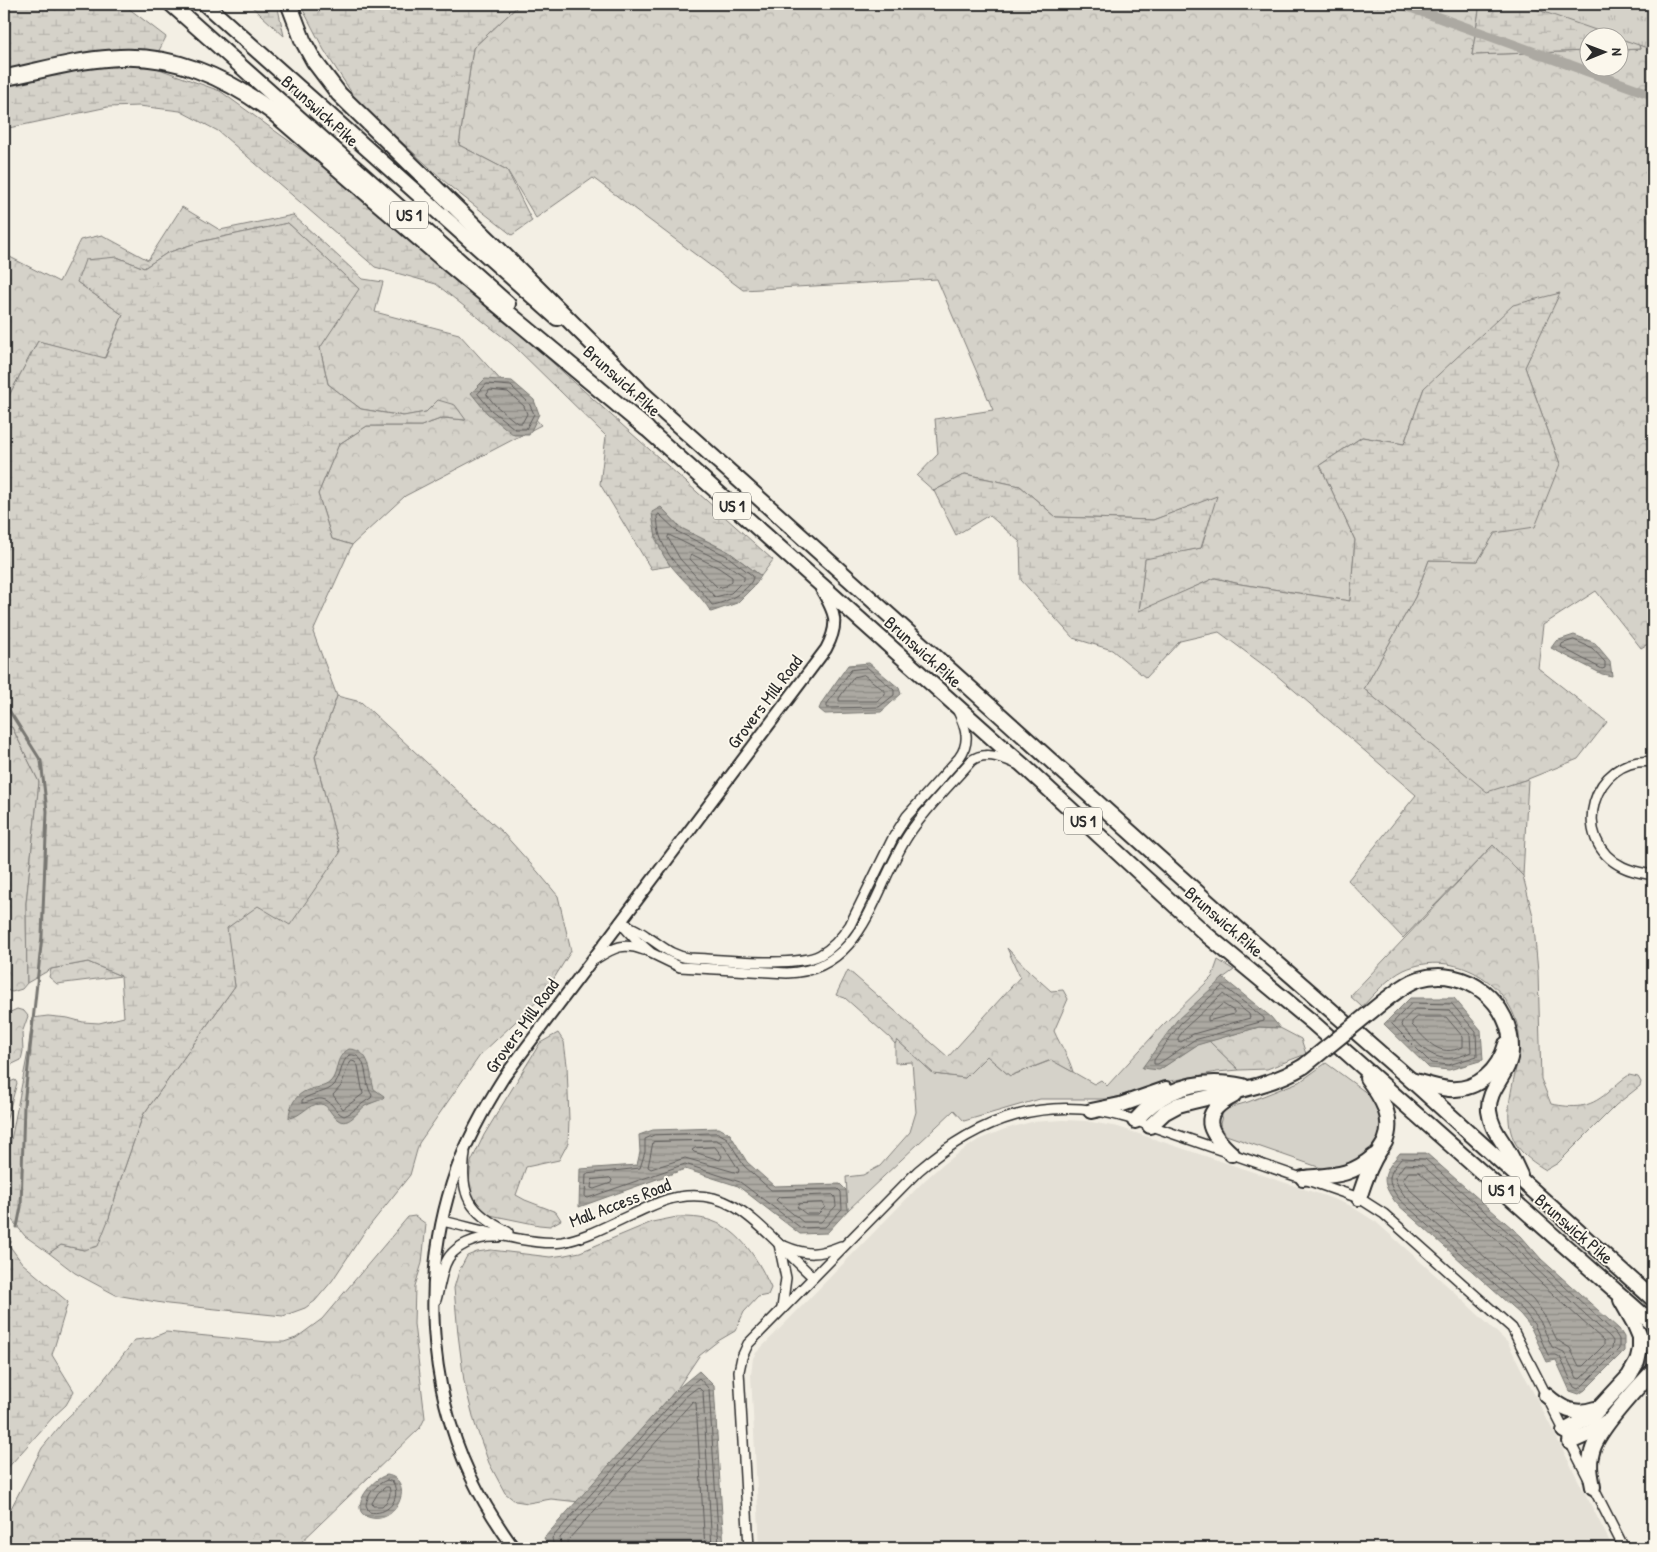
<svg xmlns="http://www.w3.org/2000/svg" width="1657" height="1552" font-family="'Patrick Hand',sans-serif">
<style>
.built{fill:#e4e0d6}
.grass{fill:#d5d2c9;stroke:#807e7a}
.forest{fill:url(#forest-crowns);stroke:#807e7a}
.wetland{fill:url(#wetland-marsh);stroke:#807e7a}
.park{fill:url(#park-tufts);stroke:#807e7a}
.water{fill:url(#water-rules);stroke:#787772}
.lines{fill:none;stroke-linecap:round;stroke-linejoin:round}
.shore{stroke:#5f5d5b;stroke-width:1}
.stream{stroke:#787772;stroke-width:3}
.canal{stroke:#aca9a2;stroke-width:10}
.minor-casing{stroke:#2b2b2b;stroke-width:12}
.tertiary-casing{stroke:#2b2b2b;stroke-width:14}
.trunk-casing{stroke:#2b2b2b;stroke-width:18}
.motorway-casing{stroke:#2b2b2b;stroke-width:19}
.minor{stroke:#fbf7ec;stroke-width:9}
.tertiary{stroke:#fbf7ec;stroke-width:10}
.trunk{stroke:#fbf7ec;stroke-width:14}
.motorway{stroke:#fbf7ec;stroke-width:15}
.trunk-bridge-casing{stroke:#2b2b2b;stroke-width:18;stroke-linecap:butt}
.trunk-bridge{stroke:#fbf7ec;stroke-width:14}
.labels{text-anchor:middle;stroke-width:4;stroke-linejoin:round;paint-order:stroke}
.shield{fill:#fbf7ec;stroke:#696865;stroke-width:1}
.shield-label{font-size:16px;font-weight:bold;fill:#2b2b2b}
.street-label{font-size:18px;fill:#2b2b2b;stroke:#fbf7ec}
</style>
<defs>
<pattern id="forest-crowns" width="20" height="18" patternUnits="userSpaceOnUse" patternTransform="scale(1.25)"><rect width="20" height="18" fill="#d5d2c9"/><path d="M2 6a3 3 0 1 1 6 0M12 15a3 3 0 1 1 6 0" fill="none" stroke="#b7b4ad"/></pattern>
<pattern id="wetland-marsh" width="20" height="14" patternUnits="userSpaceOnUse" patternTransform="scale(1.25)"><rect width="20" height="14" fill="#d5d2c9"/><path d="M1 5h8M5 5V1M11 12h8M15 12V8" fill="none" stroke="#b7b4ad"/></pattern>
<pattern id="park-tufts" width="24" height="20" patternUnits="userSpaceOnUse" patternTransform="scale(1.25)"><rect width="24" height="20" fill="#d5d2c9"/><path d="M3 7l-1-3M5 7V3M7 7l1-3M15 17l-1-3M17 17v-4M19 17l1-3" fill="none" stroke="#b7b4ad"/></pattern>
<pattern id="water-rules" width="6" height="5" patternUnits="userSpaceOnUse" patternTransform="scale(1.25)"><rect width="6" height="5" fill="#aca9a2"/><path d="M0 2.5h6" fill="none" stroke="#8c8a84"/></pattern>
</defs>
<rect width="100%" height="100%" fill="#f3efe4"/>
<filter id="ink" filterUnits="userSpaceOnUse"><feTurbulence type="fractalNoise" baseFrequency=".02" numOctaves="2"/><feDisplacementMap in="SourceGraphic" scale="10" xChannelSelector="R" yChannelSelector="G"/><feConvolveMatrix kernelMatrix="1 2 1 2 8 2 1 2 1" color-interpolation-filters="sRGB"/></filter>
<g filter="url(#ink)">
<polygon class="built" points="1063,1120 1086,1121 1118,1127 1325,1196 1349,1205 1376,1222 1451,1289 1508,1343 1613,1548 760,1548 751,1375 753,1358 756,1353 925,1180 943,1164 978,1140 1005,1129 1031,1122"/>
<g class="grass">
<polygon points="1218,960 1234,970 1223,978 1159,1070 1196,1045 1209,1041 1239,1070 1217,1072 1161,1083 1110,1099 1040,1099 964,1121 954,1110 848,1210 846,1177 863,1175 880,1166 910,1132 916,1112 912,1062 895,1063 895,1044 897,1040 934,1074 965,1078 987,1056 1010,1076 1052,1060 1094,1084 1101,1080 1107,1086 1162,1026 1212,977"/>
<path d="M1326 1063 1375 1099 1382 1108 1383 1137C1362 1162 1359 1171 1324 1169L1226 1135 1220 1124 1223 1112 1231 1107 1248 1102 1301 1081Z"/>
</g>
<g class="forest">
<polygon points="520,4 1480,4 1472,55 1589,51 1590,68 1620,68 1620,50 1640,49 1629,4 1653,4 1653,641 1641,648 1596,591 1543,625 1538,668 1607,722 1578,759 1528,779 1487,793 1364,689 1415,597 1429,560 1478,561 1494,533 1560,464 1525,367 1559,293 1424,388 1404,444 1362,437 1320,465 1355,540 1350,601 1240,584 1215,578 1139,612 1145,558 1201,548 1216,497 1153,520 1056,517 1020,486 965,474 934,491 917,476 938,454 935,419 993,410 937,279 743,290 593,178 536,218 507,170 459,145 473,48"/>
<polygon points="182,207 220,230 293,215 363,279 383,282 375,312 459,334 541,425 405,496 352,545 332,539 318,494 339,444 367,426 421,426 443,418 465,420 426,412 404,416 361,409 328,384 320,348 358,288 288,223 199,242 167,253 144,268 117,257 77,282 123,315 104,359 38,341 4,405 4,254 59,282 80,240 102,235 148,260"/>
<polygon points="337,696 361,702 503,833 538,872 558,896 571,951 543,996 481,1054 419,1143 410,1175 363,1234 332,1281 315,1301 305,1308 283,1316 168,1304 116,1295 75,1273 49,1253 61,1245 84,1250 109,1218 121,1178 143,1115 235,986 226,928 258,905 340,853 315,757"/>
<polygon points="4,726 12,727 39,782 26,903 27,983 22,989 12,992 4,989"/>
<path d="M1493 845 1523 876 1533 916 1538 972 1541 1079 1551 1104C1574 1108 1588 1109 1607 1093 1614 1087 1621 1080 1629 1075L1638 1077 1641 1082 1640 1086 1616 1105 1558 1163 1546 1170C1529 1160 1514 1149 1510 1128 1504 1097 1522 1064 1519 1034 1512 982 1453 948 1404 970 1388 978 1374 994 1362 1007L1350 996Z"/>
<path d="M1007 948 1031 973 1051 991 1063 990 1068 999 1054 1031C1060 1045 1069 1057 1073 1072L1051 1060 1010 1076 987 1056 965 1078 934 1074 897 1040 895 1044 890 1038 845 998 836 995 848 970 948 1057 1020 977Z"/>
<polygon points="88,962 121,976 57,984 49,977 51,969"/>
<polygon points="17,1009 24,1011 28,1016 22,1033 23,1051 21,1060 4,1068 4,1015"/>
<polygon points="1259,1027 1280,1028 1301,1039 1306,1054 1267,1069 1239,1070 1209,1041"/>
<polygon points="558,1033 564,1042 567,1065 569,1120 568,1143 559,1160 526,1167 516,1195 525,1200 556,1212 561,1220 550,1226 539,1225 490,1215 482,1212 471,1195 469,1181 471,1162 484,1135 540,1043"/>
<polygon points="15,1080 17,1083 4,1128 4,1084"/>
<polygon points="415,1216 426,1224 422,1263 415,1286 414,1324 425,1418 420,1428 295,1548 4,1548 4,1522 42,1448 65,1420 93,1393 135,1340 152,1338 166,1332 268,1342 284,1342 296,1338 322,1319 408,1217"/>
<path d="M677 1217C688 1217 701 1217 712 1221 741 1231 759 1261 771 1288L768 1295 758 1297 744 1312 735 1331 718 1341 699 1356 677 1389 579 1502 551 1499 528 1503 515 1501 505 1493 489 1463 475 1424 464 1381 458 1334 454 1288 459 1271 467 1256 477 1252 491 1250 550 1257 565 1255 580 1252 652 1222Z"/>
</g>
<g class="wetland">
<polygon points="4,4 41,4 56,10 63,4 123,4 166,37 151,66 220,91 318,162 478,296 773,560 761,576 729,552 681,528 661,507 655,538 670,566 651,569 600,484 606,436 513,345 436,284 375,267 218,131 180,111 139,106 108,107 4,129"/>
<polygon points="249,4 277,4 284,36"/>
<polygon points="300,4 520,4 473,48 459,145 507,170 532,221 512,235 452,188 357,101 324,50"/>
<polygon points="1480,4 1629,4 1640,49 1620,50 1620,38 1590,38 1589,51 1472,55"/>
<polygon points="288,223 359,289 320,348 328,384 361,409 403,416 426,412 438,400 455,405 466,420 443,418 421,426 367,426 339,444 318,494 332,539 352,545 313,632 337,696 315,757 340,853 290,925 258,906 227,928 235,986 143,1115 121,1178 109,1218 98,1246 84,1250 61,1245 49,1253 25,1236 12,1220 9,1195 9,1151 28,1052 32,1018 48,1016 68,1018 83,1022 99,1023 124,1017 121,976 88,962 51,969 27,983 26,903 39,782 12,727 4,726 4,405 38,341 105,358 123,315 77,282 85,260 117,257 144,268 167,253 199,242"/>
<polygon points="1560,293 1525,367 1560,464 1535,527 1495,533 1478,561 1429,560 1415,597 1364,689 1487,792 1528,779 1523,876 1493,845 1403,938 1348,880 1416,795 1274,673 1219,632 1180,641 1146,678 1112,650 1073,638 1021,580 1020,542 989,515 956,535 934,491 965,474 1020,486 1056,517 1153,520 1217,496 1201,548 1145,559 1139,611 1215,578 1240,584 1350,601 1355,540 1320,465 1362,437 1404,444 1424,388 1513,305"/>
<polygon points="4,1238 22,1263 68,1302 52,1355 74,1391 66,1405 53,1417 4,1472"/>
</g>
<polygon class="park" points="1521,4 1653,4 1653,50"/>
<g class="water">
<polygon points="485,379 512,381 534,400 539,414 529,435 514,435 487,413 471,393"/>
<path d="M661 507 681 528 729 552 761 576 756 584 737 603 711 612C700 594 685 583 672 567 658 552 654 532 652 512Z"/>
<polygon points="1574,635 1595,643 1610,661 1612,676 1602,674 1551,648 1556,641"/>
<polygon points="869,663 899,688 901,694 881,712 825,714 819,709 822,702 848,665"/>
<polygon points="1223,978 1271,1017 1280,1028 1259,1027 1197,1045 1159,1070 1142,1068 1177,1020"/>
<polygon points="1410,998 1454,998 1481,1030 1483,1060 1449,1070 1429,1068 1384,1024"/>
<path d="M349 1049C372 1050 369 1073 374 1089L384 1096 383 1099C377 1101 371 1103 365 1106 358 1111 350 1125 340 1121 331 1117 329 1104 320 1104 307 1104 301 1117 289 1118 289 1106 296 1094 308 1090 315 1087 324 1088 330 1082 340 1072 333 1058 349 1049Z"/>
<polygon points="719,1128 730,1134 747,1162 774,1186 840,1184 846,1190 848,1210 827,1233 800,1234 738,1186 685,1169 579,1207 580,1169 637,1165 640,1152 639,1135 653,1130"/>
<path d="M1400 1153H1426L1521 1236 1541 1259 1619 1329 1624 1337V1351L1585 1390 1579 1394 1570 1391 1556 1360 1547 1362 1530 1326 1520 1314 1396 1203C1379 1180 1383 1173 1400 1153Z"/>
<polygon points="699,1371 714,1386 724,1548 550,1548 544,1538 677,1389"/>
<path d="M387 1475C416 1480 397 1527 368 1517 347 1510 372 1478 387 1475Z"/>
</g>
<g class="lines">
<g class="shore">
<polygon points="487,384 511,386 529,403 534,414 526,429 515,429 491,410 478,394"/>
<polygon points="490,390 508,392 524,406 527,414 522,423 517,423 495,405 487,395"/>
<path d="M659 514 678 532 727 556 753 576C753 589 724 604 712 605 696 581 669 565 660 536 658 530 658 523 657 517Z"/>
<polygon points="669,535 723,562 744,576 744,580 731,593 715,597 680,559 668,538"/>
<polygon points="693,555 719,568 732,577 732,581 726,586 718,588 690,559 690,556"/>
<polygon points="1574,640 1592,648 1605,662 1605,668 1602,669 1561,647 1562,644"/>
<polygon points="868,668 894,690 894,695 879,707 827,708 827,704 851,670"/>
<polygon points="864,675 885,691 885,694 877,701 839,701 839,698 854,677"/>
<polygon points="1223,986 1264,1018 1264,1021 1194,1040 1158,1064 1154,1064 1154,1060 1180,1024"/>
<polygon points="1223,994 1249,1014 1250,1018 1193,1034 1181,1042 1178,1041 1178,1038 1185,1028"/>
<polygon points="1412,1003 1452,1004 1476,1032 1477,1056 1449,1065 1431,1063 1392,1024"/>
<polygon points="1223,1004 1234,1011 1234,1014 1208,1021 1208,1017"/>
<path d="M1415 1009 1449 1010 1470 1034 1471 1052C1436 1069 1423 1049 1401 1025L1402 1022Z"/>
<path d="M1418 1017H1446L1463 1037V1047C1438 1058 1428 1041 1412 1025V1022Z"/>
<path d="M349 1055C370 1052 363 1084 372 1095L371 1098C361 1103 353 1113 344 1116 335 1113 332 1100 322 1099 315 1098 309 1103 302 1103V1100C312 1092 327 1094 335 1084 342 1075 340 1063 349 1055Z"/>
<polygon points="352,1061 355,1062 358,1066 363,1094 343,1109 333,1095 341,1086 348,1066"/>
<polygon points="718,1133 727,1138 744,1166 771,1190 838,1189 841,1192 842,1209 825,1227 801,1228 740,1182 685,1164 588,1198 585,1197 586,1174 640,1168 645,1152 645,1139 654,1135"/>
<polygon points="716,1140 722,1143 739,1170 738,1173 685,1158 651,1169 648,1167 653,1142"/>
<polygon points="715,1147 722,1156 720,1160 694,1152 692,1150 695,1148"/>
<path d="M1402 1158 1425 1159 1517 1240 1538 1262 1615 1333 1619 1339V1349L1582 1386 1578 1389 1574 1387 1560 1357 1556 1355H1548L1534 1324 1523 1310 1399 1199C1386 1181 1387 1175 1402 1158Z"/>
<polygon points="1405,1164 1422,1165 1513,1244 1534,1267 1610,1337 1613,1341 1612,1348 1580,1379 1577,1378 1564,1352 1552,1347 1540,1321 1528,1306 1404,1195 1398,1186 1395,1178"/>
<polygon points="1409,1172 1419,1172 1508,1250 1529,1272 1604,1341 1604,1345 1583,1366 1579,1366 1570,1348 1557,1340 1546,1318 1533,1300 1410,1190 1403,1180"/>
<polygon points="610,1178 612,1180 611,1183 594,1189 591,1188 592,1180"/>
<polygon points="833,1195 835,1197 836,1206 821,1222 803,1222 776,1200 779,1197"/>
<polygon points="823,1203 825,1207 818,1214 806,1214 797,1207 799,1204"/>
<path d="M387 1480 393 1482C402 1500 387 1516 369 1512L366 1505C368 1493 376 1484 387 1480Z"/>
<path d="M386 1487H389C392 1495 388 1501 382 1506H373L372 1503 378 1493Z"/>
<polyline points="554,1548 552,1538 681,1393 699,1378 709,1389 719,1548"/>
<polyline points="561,1548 560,1538 685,1397 698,1387 703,1392 712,1548"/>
<polyline points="568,1548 568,1540 693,1401 696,1403 705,1548"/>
</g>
<g class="stream">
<polyline points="4,705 7,707 41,761 47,811 42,936 24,1105 21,1207 17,1227"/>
<polyline points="4,1257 10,1242"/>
</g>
<polyline class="canal" points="1401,4 1653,95"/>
<defs>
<g id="minor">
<path d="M1653 762C1592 755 1568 841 1623 867 1633 872 1643 873 1653 875"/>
<path d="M620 922 636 940 651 953 680 967 787 973C865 971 874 886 909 834 926 808 950 785 971 761 985 750 1002 758 1017 764"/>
<path d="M625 924C632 928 640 931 646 936 661 945 671 956 689 958 719 959 795 968 820 955 833 948 842 937 850 925L893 838 907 816 959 758C971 742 966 728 958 711"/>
<path d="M592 961C612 949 621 941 644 950"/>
<path d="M465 1153C459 1196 470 1213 508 1232"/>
<path d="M442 1221C475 1228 530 1246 562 1242 586 1238 610 1224 633 1214 647 1208 663 1199 679 1197 722 1190 746 1212 775 1240 787 1252 800 1265 813 1277"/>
<polyline points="779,1244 786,1278 782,1308"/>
<path d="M784 1246C807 1256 819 1255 841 1246"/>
<path d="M436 1300C439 1289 441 1276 445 1265 452 1245 478 1236 498 1237"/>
<path d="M749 1548 739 1371 742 1357 748 1344 918 1171C980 1117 1047 1094 1128 1118L1359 1198 1384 1214 1512 1328 1624 1548"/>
</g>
<path id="tertiary" d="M514 1548C498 1526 483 1502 471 1477 427 1383 421 1270 456 1171 468 1137 485 1107 504 1077L826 649C840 623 835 613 821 589"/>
<g id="trunk">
<polyline points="171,4 508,304"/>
<polyline points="205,4 557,318"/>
<polyline points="630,382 1238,929 1411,1080 1653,1299"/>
<polyline points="638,421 1027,769 1207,935 1312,1022 1653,1324"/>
<path d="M1384 1001C1395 993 1406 983 1419 979 1466 965 1513 1003 1511 1051 1510 1074 1487 1088 1489 1111 1491 1128 1500 1137 1508 1151 1513 1159 1516 1167 1520 1175"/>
<path d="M1411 1080C1423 1083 1437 1088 1449 1089 1478 1091 1499 1070 1506 1044"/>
<polyline points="1091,1111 1120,1105 1166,1089"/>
<path d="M1135 1121C1164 1087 1200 1077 1243 1086"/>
<path d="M1150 1126 1165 1112 1178 1105C1220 1093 1266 1089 1304 1066"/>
<path d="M1232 1154C1208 1132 1198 1114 1233 1096"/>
<path d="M1303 1178C1333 1175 1350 1177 1374 1156"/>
<path d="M1359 1198C1363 1186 1367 1173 1373 1162 1376 1155 1381 1149 1385 1142 1395 1118 1381 1097 1367 1078"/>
<path d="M1546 1395C1562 1409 1574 1416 1595 1409"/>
<polyline points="1564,1431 1592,1416 1629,1376 1637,1362 1640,1349 1640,1337 1634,1323 1621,1300"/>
<polyline points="1570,1442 1588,1434 1606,1422"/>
<path d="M1593 1487C1591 1476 1588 1464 1592 1452 1597 1430 1637 1388 1653 1371"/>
</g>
<g id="motorway">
<polyline points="289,4 303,41 314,61 339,94 489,240 638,389"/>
<path d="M4 78C39 71 76 60 112 58 173 53 226 77 274 113L443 259 646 428"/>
</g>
</defs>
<use href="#minor" class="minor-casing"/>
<use href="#tertiary" class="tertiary-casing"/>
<use href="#trunk" class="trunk-casing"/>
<use href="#motorway" class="motorway-casing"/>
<use href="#minor" class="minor"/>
<use href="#tertiary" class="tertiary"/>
<use href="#trunk" class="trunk"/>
<use href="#motorway" class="motorway"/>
<defs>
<polyline id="trunk-bridge" points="1304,1066 1384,1001"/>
</defs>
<use href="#trunk-bridge" class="trunk-bridge-casing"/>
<use href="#trunk-bridge" class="trunk-bridge"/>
</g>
</g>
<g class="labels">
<g class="shield">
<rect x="390" y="201.5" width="38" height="27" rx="4"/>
<rect x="713" y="492.5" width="38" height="27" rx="4"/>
<rect x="1064" y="807.5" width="38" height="27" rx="4"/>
<rect x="1482" y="1176.5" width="38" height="27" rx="4"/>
</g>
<g class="shield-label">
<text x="409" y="221">US 1</text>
<text x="732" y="512">US 1</text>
<text x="1083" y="827">US 1</text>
<text x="1501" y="1196">US 1</text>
</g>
<g class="street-label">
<text transform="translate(320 111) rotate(42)" y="6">Brunswick Pike</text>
<text transform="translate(622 381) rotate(42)" y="6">Brunswick Pike</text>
<text transform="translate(923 652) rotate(42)" y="6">Brunswick Pike</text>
<text transform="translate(765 702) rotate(-53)" y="6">Grovers Mill Road</text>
<text transform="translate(1224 922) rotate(41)" y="6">Brunswick Pike</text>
<text transform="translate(522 1026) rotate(-54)" y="6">Grovers Mill Road</text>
<text transform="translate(620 1203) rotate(-21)" y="6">Mall Access Road</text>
<text transform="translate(1574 1229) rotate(41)" y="6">Brunswick Pike</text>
</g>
</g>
<rect width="1657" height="1552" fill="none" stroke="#fbf7ec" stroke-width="20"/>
<rect x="10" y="10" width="1637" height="1532" fill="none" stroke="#2b2b2b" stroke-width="2" filter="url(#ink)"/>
<g transform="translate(1604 52) rotate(89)"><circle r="24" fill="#fbf7ec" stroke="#a8a59f"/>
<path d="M0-4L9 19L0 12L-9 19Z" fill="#2b2b2b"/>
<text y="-8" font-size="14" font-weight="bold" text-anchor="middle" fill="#2b2b2b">N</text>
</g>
</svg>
